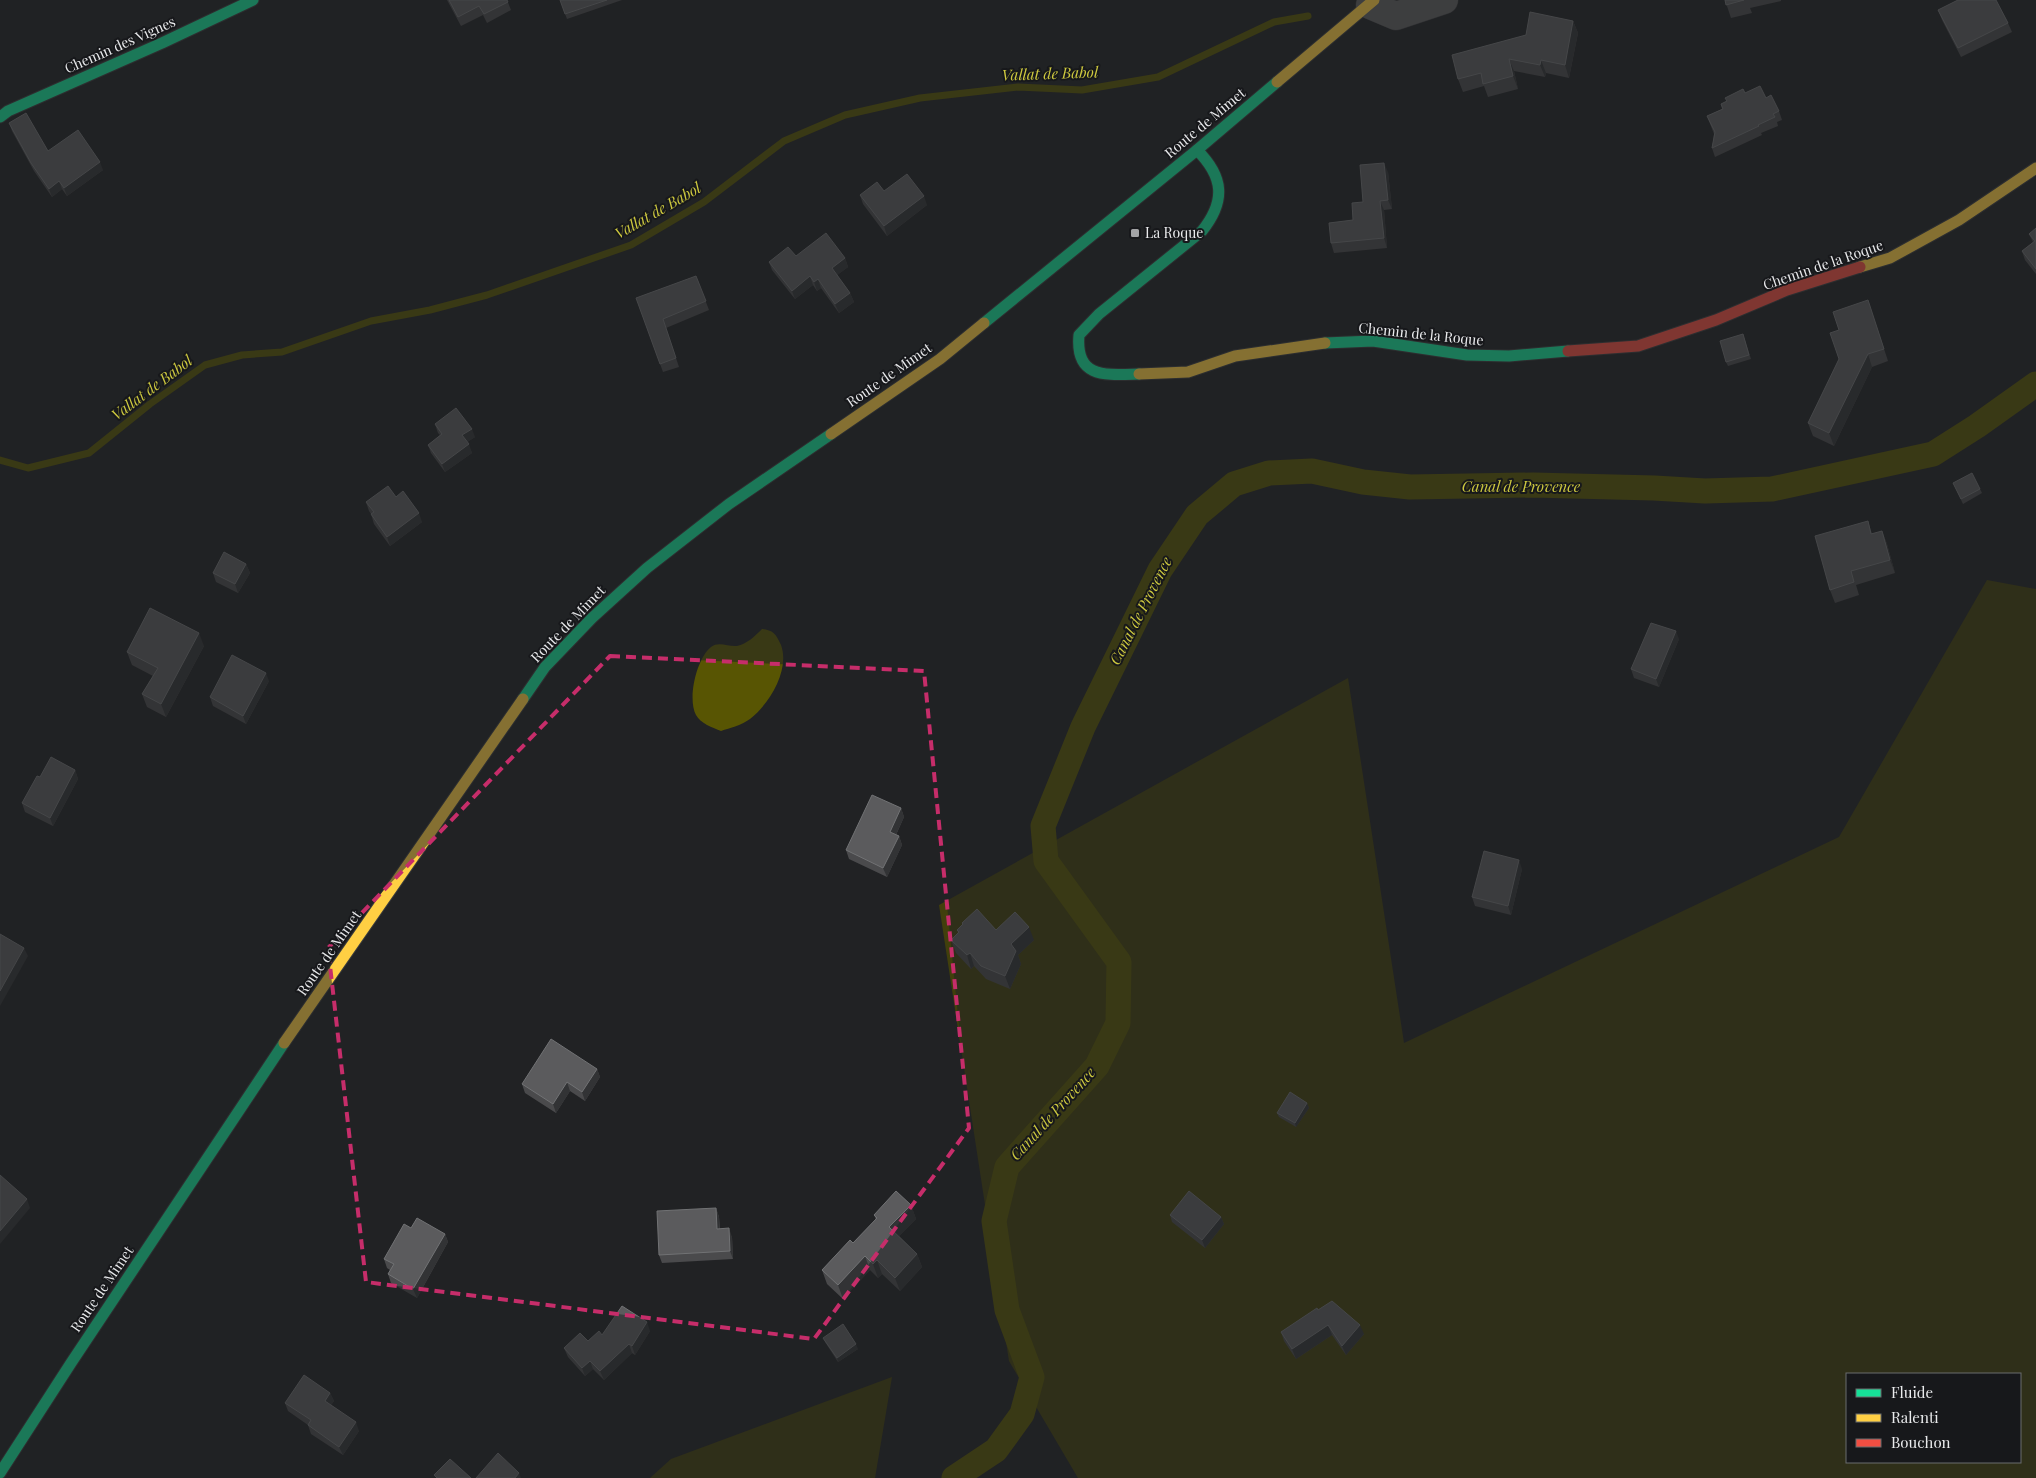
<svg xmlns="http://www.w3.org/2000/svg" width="2036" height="1478" font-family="'Playfair Display',serif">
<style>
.green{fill:#413f0c;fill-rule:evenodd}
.water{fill:#585503}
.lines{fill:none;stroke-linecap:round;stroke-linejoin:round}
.stream{stroke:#585503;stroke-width:7}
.canal{stroke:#585503;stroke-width:25}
.street-casing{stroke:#3b3c3d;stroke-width:29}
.fast-casing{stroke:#3b3c3d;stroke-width:13}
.slow-casing{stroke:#3b3c3d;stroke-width:13}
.jam-casing{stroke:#3b3c3d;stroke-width:13}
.street{stroke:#5f5f60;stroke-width:28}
.fast{stroke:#16e098;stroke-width:11}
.slow{stroke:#ffcf43;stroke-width:11}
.jam{stroke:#f24e42;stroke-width:11}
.wall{fill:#4a4a4c}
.shaded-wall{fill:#323335}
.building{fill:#5b5b5d;stroke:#717274}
.marked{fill:none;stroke:#c62d6a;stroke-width:4;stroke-dasharray:10 6;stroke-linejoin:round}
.poi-dot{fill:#a3a4a6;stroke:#17181b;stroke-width:2}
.labels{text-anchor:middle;stroke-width:4;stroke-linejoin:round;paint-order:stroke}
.street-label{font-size:14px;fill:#e9eaec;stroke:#17181b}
.poi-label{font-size:14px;fill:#e9eaec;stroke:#17181b;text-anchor:start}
.water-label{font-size:15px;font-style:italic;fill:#cec93f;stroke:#17181b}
</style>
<rect width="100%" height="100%" fill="#212224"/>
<g class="green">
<path d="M1987 580 2036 589V1478H1078L1009 1361 939 905 1348 678 1404 1043 1839 837ZM1847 1374H2020V1462H1847Z"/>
<polygon points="892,1377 875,1478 650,1478 671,1459"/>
</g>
<path class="water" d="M762 629C773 630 776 634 781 645 790 670 770 703 750 719 742 725 730 728 721 731 713 728 700 723 696 715 687 698 697 658 711 647 719 641 728 647 737 646 747 644 755 636 762 629Z"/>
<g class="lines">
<polyline class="stream" points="0,460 28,468 89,453 150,404 205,365 242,355 282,352 371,321 430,310 487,295 631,245 704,202 784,141 845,115 920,98 1018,87 1082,90 1158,77 1274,22 1308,16"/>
<polyline class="canal" points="954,1478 996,1450 1022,1414 1032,1377 1007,1310 994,1221 1007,1167 1097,1066 1118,1023 1119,962 1046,861 1043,826 1083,727 1160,570 1197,515 1234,484 1269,473 1312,471 1363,482 1410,487 1533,485 1654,488 1705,491 1772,489 1933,454 1977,426 2036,384"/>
<defs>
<polyline id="street" points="1370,5 1396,16 1444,0"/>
<g id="fast">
<polyline points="0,117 8,111 162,43 253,0"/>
<polyline points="984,323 1197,150 1277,82"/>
<polyline points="1325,343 1373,341 1467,355 1509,356 1568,351"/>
<path d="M1139 374C1106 375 1075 379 1079 335L1099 314 1202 231C1226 201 1224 177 1197 150"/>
<polyline points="523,699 545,667 592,618 647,568 729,504 831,434"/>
<polyline points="0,1473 71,1363 284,1043"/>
</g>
<g id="slow">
<polyline points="1277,82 1374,0"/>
<polyline points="1860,267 1890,258 1959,220 2036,168"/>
<polyline points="1139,374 1188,372 1235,356 1325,343"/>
<polyline points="831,434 940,359 984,323"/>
<polyline points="284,1043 523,699"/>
</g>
<polyline id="jam" points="1568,351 1638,346 1716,320 1787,290 1860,267"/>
</defs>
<use href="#street" class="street-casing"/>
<use href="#fast" class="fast-casing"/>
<use href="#slow" class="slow-casing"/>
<use href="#jam" class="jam-casing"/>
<use href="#street" class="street"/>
<use href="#fast" class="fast"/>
<use href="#slow" class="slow"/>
<use href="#jam" class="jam"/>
</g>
<g class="wall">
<polygon points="447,0 507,0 511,10 487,23 483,15 461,26"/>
<polygon points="560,0 622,0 567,19"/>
<polygon points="1725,0 1781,0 1781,1 1750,8 1752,13 1731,18"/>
<polygon points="1938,10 2008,23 2012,32 1961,57 1942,20"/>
<polygon points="1573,21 1578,33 1569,78 1546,73 1545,77 1514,71 1518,89 1488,97 1484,86 1463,92 1458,79 1526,35"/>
<polygon points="1745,93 1766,98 1779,111 1782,120 1777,122 1778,126 1761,133 1762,135 1715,157 1712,148 1714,134 1707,116 1722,109 1721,104"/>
<polygon points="9,123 48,151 103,170 67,196 62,189 52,197 34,171 12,131"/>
<polygon points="1388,172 1392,209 1384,210 1387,248 1334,253 1331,243 1353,220 1363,202"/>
<polygon points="884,191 927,205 887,236 863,204 860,195"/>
<polygon points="2036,228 2036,274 2025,260 2022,251 2033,242 2029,234"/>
<polygon points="796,256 845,258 848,267 837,275 850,293 854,302 839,313 821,288 817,291 813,285 795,299 772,270 769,262"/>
<polygon points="696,276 709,310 666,328 679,367 663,372 636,298"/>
<polygon points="1868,300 1888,361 1872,367 1834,446 1813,436 1808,423"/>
<polygon points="1743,334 1751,359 1728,366 1726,362"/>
<polygon points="435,424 475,437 467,442 472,453 445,472 431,453 428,445 440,435 438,433"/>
<polygon points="1953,483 1980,489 1982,493 1963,504"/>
<polygon points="396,497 422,522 390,546 374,524 371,514 369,511 366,502"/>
<polygon points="1868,521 1872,534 1882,531 1887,544 1895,573 1856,585 1859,595 1835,603 1830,590"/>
<polygon points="246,564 250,573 238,593 216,582 213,573"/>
<polygon points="1679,639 1659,687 1634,678 1631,669"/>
<polygon points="204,646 166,717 147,707 142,694 153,676 132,665 127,652"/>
<polygon points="269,681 246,724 213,706 210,697"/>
<polygon points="75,770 78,779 53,826 25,812 22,803"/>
<polygon points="901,808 904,817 896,835 899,836 902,845 887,877 849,859 846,850"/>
<polygon points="1522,869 1511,915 1475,906 1472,897"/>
<polygon points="962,923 996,930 1034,940 1018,955 1021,964 1010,989 986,979 974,966 971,969 956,953 951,940 958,933 957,930 962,925"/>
<polygon points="597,1069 600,1077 585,1101 570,1091 556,1113 525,1093 522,1084"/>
<polygon points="1307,1103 1309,1108 1296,1127 1279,1117 1277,1113"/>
<polygon points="911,1205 916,1219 899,1236 917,1254 922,1267 900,1291 882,1274 878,1278 870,1270 843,1299 827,1284 822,1270 853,1243 876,1220 874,1215"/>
<polygon points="716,1208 719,1217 720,1229 732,1237 733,1259 662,1263 659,1255"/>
<polygon points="1170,1215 1221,1217 1224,1224 1205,1248 1172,1222"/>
<polygon points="411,1228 445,1234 448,1242 417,1298 391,1283 388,1274 390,1270 387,1268 384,1259"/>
<polygon points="1318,1310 1364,1334 1346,1355 1332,1335 1296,1359 1284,1341 1281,1332"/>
<polygon points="650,1331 635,1355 632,1353 604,1380 593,1369 585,1376 568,1357 564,1348 588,1341 602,1335"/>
<polygon points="823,1338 858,1349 838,1362 825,1342"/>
<polygon points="330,1393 334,1401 331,1405 359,1431 343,1455 311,1434 308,1425 288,1411 285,1403"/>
</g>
<g class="shaded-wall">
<polygon points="1573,21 1578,33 1569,78 1565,65"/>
<polygon points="1509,59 1514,71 1518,89 1513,76"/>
<polygon points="1541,60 1546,73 1545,77 1540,65"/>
<polygon points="100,162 103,170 67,196 64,188"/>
<polygon points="1384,163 1388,172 1392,209 1388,200"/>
<polygon points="59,181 62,189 52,197 49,189"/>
<polygon points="924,196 927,205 887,236 884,226"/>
<polygon points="1380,201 1384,210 1387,248 1384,238"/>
<polygon points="845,258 848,267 835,277 832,268"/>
<polygon points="810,276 813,285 795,299 792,291"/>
<polygon points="818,279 821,288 817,291 814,282"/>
<polygon points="850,293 854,302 839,313 835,304"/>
<polygon points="1868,354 1872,367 1834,446 1829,433"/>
<polygon points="472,429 475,437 465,444 462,435"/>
<polygon points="469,444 472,453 445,472 442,464"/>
<polygon points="419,513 422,522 390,546 387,537"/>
<polygon points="1882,531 1887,544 1895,573 1890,560"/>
<polygon points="246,564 250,573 238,593 235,584"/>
<polygon points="1676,631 1679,639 1659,687 1656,679"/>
<polygon points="199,633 204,646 166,717 161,704"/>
<polygon points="266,673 269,681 246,724 243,716"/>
<polygon points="75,770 78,779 53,826 50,818"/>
<polygon points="901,808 904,817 893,841 890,832"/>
<polygon points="899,836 902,845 887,877 883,868"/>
<polygon points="1519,860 1522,869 1511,915 1508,906"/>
<polygon points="1029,927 1034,940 1018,955 1021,964 1010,989 1005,976 1011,944"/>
<polygon points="24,948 28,956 0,1006 0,991"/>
<polygon points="970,953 974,966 971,969 967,955"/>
<polygon points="597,1069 600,1077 585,1101 582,1092"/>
<polygon points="567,1082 570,1091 556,1113 553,1104"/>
<polygon points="1307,1103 1309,1108 1296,1127 1295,1123"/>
<polygon points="27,1199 30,1208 0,1244 0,1231"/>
<polygon points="911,1205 916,1219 894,1241 889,1227"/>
<polygon points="716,1208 719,1217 720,1238 717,1229"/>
<polygon points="1221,1217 1224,1224 1205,1248 1202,1240"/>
<polygon points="729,1228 732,1237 733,1259 730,1251"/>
<polygon points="445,1234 448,1242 417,1298 413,1289"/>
<polygon points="917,1254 922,1267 900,1291 895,1278"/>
<polygon points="865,1256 870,1270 843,1299 838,1285"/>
<polygon points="877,1260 882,1274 878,1278 873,1264"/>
<polygon points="647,1322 650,1331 635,1355 632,1346"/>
<polygon points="1328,1325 1332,1335 1296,1359 1292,1349"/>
<polygon points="1360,1325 1364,1334 1346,1355 1342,1346"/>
<polygon points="629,1344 632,1353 604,1380 600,1371"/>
<polygon points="856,1344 858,1349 838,1362 837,1358"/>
<polygon points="590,1361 593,1369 585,1376 582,1368"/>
<polygon points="330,1393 334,1401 328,1409 325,1401"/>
<polygon points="356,1422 359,1431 343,1455 339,1447"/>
<polygon points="519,1473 521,1478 515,1478"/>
</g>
<g class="building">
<polygon points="449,0 507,0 508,2 484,14 479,6 458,17"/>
<polygon points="560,0 607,0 565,14"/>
<polygon points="1725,0 1744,0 1726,5"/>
<polygon points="1958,0 1996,0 2008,23 1958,48 1938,10"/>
<polygon points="1530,12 1573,21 1565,65 1541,60 1540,65 1509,59 1513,76 1483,84 1481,73 1458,79 1452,55 1526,35"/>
<polygon points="1760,86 1766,98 1771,95 1779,111 1773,114 1775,117 1758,125 1759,126 1712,148 1715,132 1707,116 1723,109 1721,104 1727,101 1725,98 1743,89 1745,93"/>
<polygon points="26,113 48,151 78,130 100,162 64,188 59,181 49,189 31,163 9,123"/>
<polygon points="1384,163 1388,200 1380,201 1384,238 1331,243 1329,223 1353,220 1352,203 1363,202 1360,165"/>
<polygon points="907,174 924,196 884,226 860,195 877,182 884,191"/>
<polygon points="2036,228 2036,269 2022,251 2035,241 2029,234"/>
<polygon points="826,233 845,258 832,268 850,293 835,304 818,279 814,282 810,276 792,291 769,262 788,247 796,256"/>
<polygon points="696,276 706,301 663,319 676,358 660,364 636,298"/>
<polygon points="1868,300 1884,349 1868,354 1829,433 1808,423 1839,359 1830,333 1839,330 1833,312"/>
<polygon points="1743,334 1749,355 1726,362 1720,341"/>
<polygon points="456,408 472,429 462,435 469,444 442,464 428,445 442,434 435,424"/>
<polygon points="1972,473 1980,489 1961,499 1953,483"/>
<polygon points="388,486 396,497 403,491 419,513 387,537 371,514 374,512 366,502"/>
<polygon points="1868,521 1871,534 1882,531 1890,560 1851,571 1854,582 1830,590 1815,536"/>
<polygon points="224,552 246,564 235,584 213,573"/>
<polygon points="150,608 199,633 161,704 142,694 158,668 127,652"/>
<polygon points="1651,623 1676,631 1656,679 1631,669"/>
<polygon points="232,655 266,673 243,716 210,697"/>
<polygon points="51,757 75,770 50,818 22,803 37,776 40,777"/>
<polygon points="872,795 901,808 890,832 899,836 883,868 846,850"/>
<polygon points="1484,851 1519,860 1508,906 1472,897"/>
<polygon points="977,909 996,930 1015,912 1029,927 1011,944 1016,951 1005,976 981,966 970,953 967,955 951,940 959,932 957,930 963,924 962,923"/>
<polygon points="0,934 24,948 0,991"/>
<polygon points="551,1039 597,1069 582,1092 567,1082 553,1104 522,1084"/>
<polygon points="1290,1092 1307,1103 1295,1123 1277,1113"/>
<polygon points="0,1175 27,1199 0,1231"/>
<polygon points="896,1191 911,1205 889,1227 917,1254 895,1278 877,1260 873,1264 865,1256 838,1285 822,1270 850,1240 853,1243 877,1218 874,1215"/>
<polygon points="1189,1191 1221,1217 1202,1240 1170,1215"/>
<polygon points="716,1208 717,1229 729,1228 730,1251 659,1255 657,1211"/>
<polygon points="417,1218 445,1234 413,1289 388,1274 394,1264 384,1259 404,1224 411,1228"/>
<polygon points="1332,1301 1360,1325 1342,1346 1328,1325 1292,1349 1281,1332 1317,1308 1318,1310"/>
<polygon points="622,1306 647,1322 632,1346 629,1344 600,1371 590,1361 582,1368 564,1348 580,1333 588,1341 599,1331 602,1335"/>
<polygon points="843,1324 856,1344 837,1358 823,1338"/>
<polygon points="304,1375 330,1393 325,1401 356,1422 339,1447 308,1425 311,1420 285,1403"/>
<polygon points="498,1453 519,1473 515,1478 476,1478"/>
<polygon points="450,1459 471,1478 437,1478 434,1475"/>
</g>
<path d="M0 0H2036V1478H0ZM610 656 924 671 969 1128 814 1339 366 1282 328 948Z" fill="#212224" fill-opacity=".55" fill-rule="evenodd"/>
<path class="marked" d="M610 656 924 671 969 1128 814 1339 366 1282 328 948Z"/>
<rect class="poi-dot" x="1130" y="228" width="10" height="10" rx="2.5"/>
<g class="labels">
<g class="street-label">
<text transform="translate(120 45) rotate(-24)" y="5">Chemin des Vignes</text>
<text transform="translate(1205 123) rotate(-40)" y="5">Route de Mimet</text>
<text transform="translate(1823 265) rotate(-19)" y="5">Chemin de la Roque</text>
<text transform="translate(1421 334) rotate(6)" y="5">Chemin de la Roque</text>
<text transform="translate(889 375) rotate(-35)" y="5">Route de Mimet</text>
<text transform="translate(568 624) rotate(-46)" y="5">Route de Mimet</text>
<text transform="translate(329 953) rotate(-55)" y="5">Route de Mimet</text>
<text transform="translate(102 1289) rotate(-56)" y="5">Route de Mimet</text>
</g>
<g class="poi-label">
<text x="1145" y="238">La Roque</text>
</g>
<g class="water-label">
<text transform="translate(1050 74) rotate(-2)" y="5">Vallat de Babol</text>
<text transform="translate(658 211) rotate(-30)" y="5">Vallat de Babol</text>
<text transform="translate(152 388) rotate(-37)" y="5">Vallat de Babol</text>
<text x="1521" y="492">Canal de Provence</text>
<text transform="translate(1141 611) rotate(-63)" y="5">Canal de Provence</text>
<text transform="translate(1053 1114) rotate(-48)" y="5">Canal de Provence</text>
</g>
</g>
<rect x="1846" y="1373" width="175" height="90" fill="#17181b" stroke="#6b6c6f"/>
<rect x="1856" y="1389" width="25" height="8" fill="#16e098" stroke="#6b6c6f"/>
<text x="1891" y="1398" font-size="15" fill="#e9eaec">Fluide</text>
<rect x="1856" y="1414" width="25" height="8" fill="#ffcf43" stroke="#6b6c6f"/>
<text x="1891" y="1423" font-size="15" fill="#e9eaec">Ralenti</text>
<rect x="1856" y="1439" width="25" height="8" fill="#f24e42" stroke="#6b6c6f"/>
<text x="1891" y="1448" font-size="15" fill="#e9eaec">Bouchon</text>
</svg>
